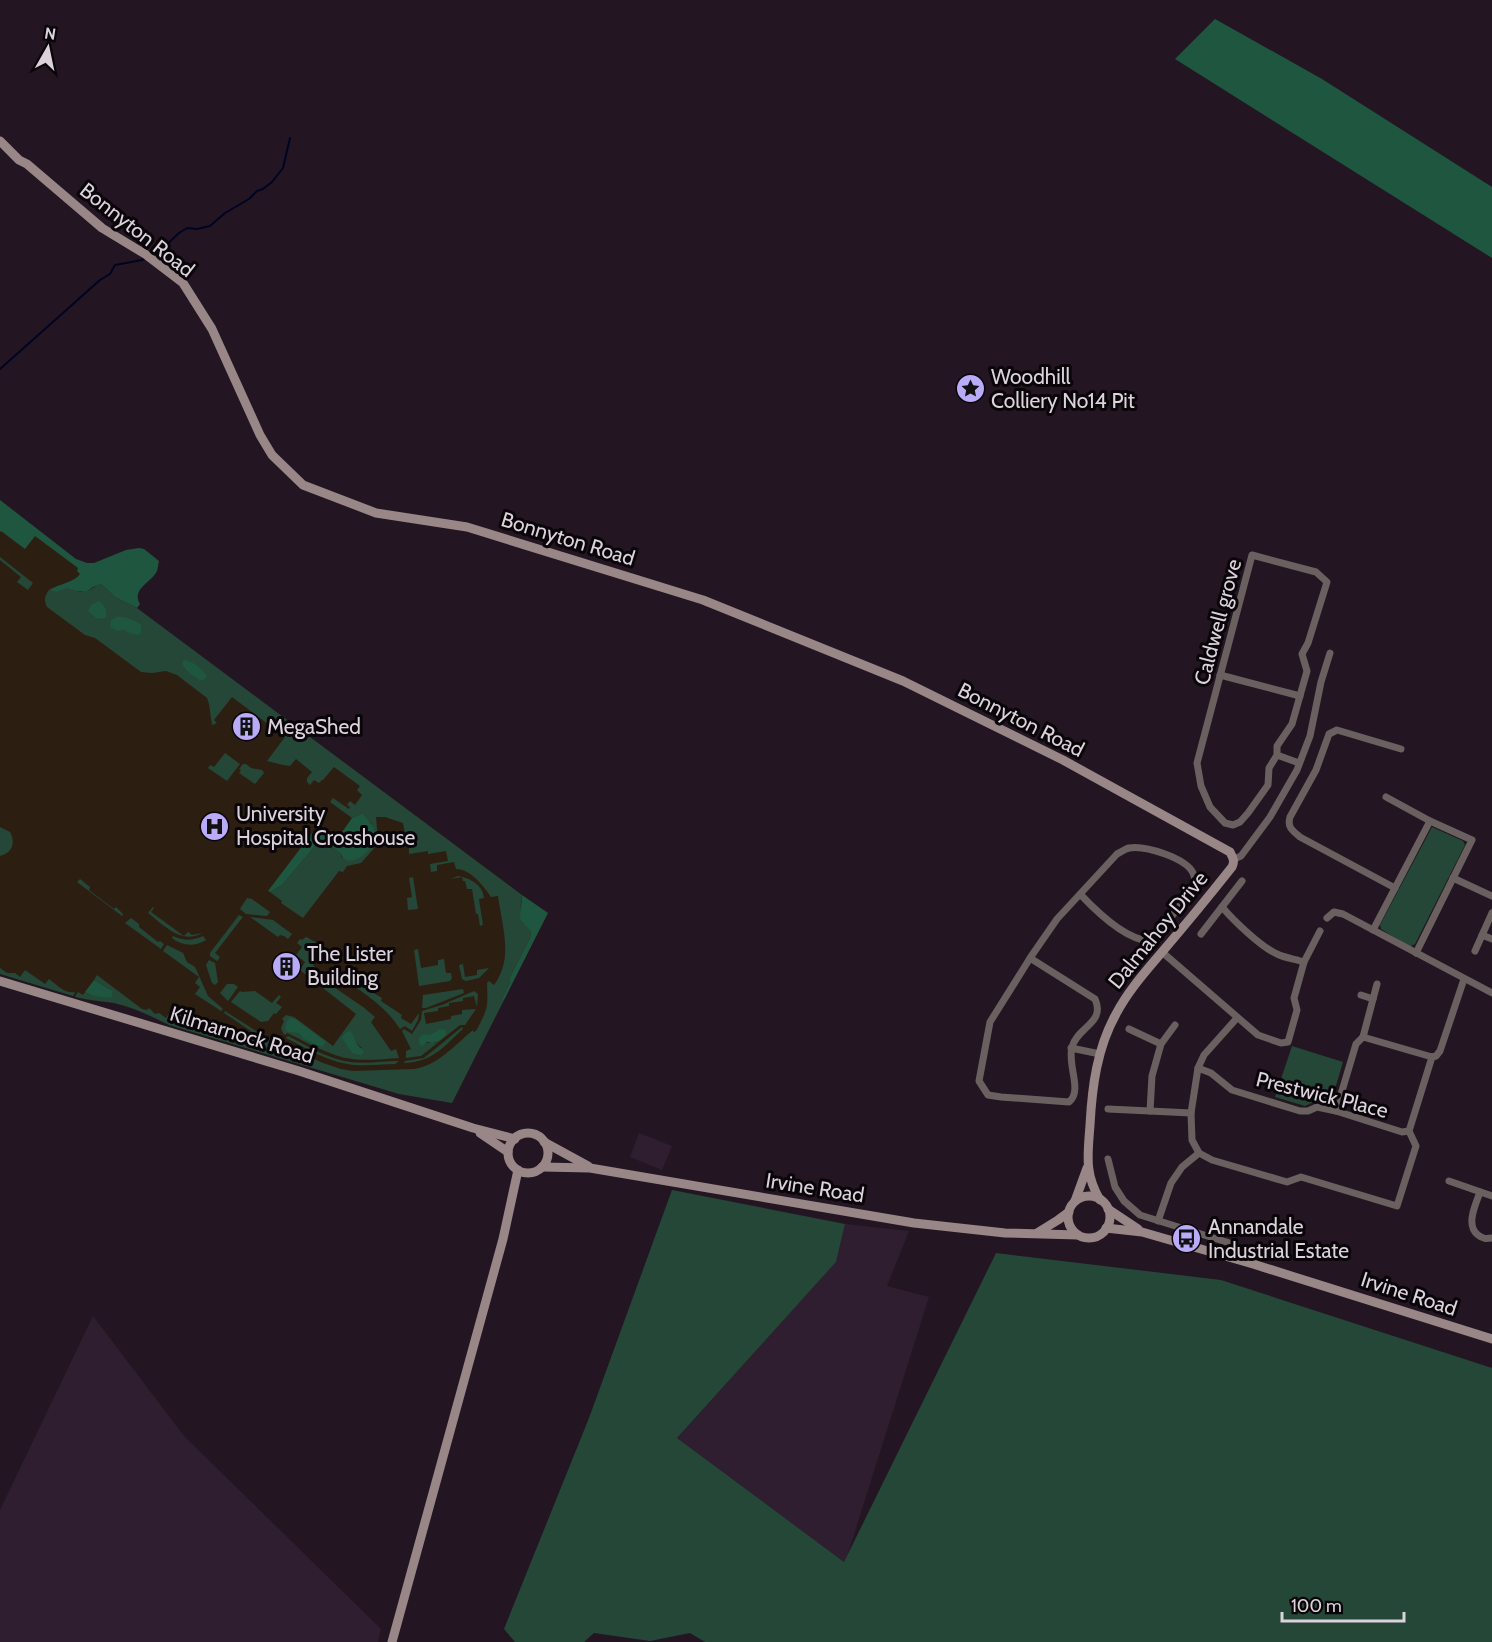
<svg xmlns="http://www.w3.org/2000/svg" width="1492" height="1642" font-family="Cabin,sans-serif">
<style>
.built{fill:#2f1e2f}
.medical{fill:#2c1f12}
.green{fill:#244737;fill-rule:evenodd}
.forest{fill:#1f563f}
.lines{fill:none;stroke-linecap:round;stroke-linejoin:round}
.stream{stroke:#000423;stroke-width:2}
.street{stroke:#6a605f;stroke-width:7}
.secondary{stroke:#988786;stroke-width:9}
.labels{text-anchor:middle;stroke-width:6;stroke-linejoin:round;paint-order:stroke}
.street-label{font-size:21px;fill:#dbd2db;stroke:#090509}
.poi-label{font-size:21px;fill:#dbd2db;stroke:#090509;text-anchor:start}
</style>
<rect width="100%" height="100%" fill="#231622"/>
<g class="built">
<polygon points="639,1133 672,1146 662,1170 630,1157"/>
<polygon points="845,1224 909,1231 887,1286 929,1297 845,1563 677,1438 836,1262"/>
<polygon points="93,1316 184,1436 381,1629 378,1642 0,1642 0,1510"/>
</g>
<polygon class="medical" points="0,508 2,508 522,895 548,913 452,1103 399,1094 169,1025 142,1012 114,1003 87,1000 0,974"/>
<g class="green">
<polygon points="0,557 33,583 28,590 17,582 21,577 0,560"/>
<path d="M101 584 115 597 137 608 522 895C519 909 521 921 531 932L530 938 509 979 510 983 503 1000H504L452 1103 399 1094 169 1025C151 1016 133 1007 114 1003 101 1001 88 1000 75 997L78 992 83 995 85 992 93 996 113 994 110 989 94 980 97 975 142 1009 147 1010 149 1008 155 1014 159 1013 166 1018 173 1007 220 1035 224 1030 225 1034 231 1037 235 1036 246 1043 250 1037 249 1036 251 1031 224 1013 225 1011 262 1035 323 1063 341 1069 353 1071 414 1069C437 1066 455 1045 473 1030V1032L476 1031C488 1008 488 1009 487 983L489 981 494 985C514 958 502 927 498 896L491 897C484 886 469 868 456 869L454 862 437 865V871L431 872 430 864 448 861 446 851 428 854V851L409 854V840L405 834 403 823 385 817H376L378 840 376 846 361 863 347 866 343 872 339 871 303 918 281 903 282 901 270 892 282 885 321 839 341 854 342 858 372 824 366 819 363 813 352 818 330 802 333 798 349 809 350 807 347 805 350 801 355 805 362 795 357 790 360 786 334 767 323 780H322L319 783 314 780 310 785 307 782V778L312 772 296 759 290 766 283 765 267 761 285 737 232 697 214 720 217 723 212 725 209 704 207 698 177 675 166 671 152 673 141 672 95 638 85 635 47 607C44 600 44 597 49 590 55 591 57 589 63 588 70 587 76 592 83 592 89 592 94 586 101 584Z"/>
<polygon points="225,753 240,764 227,781 208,768 210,765 214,767"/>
<polygon points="243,764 246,764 251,768 262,770 264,773 255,784 239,773 241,770 239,769"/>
<path d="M0 827 10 832C16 843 12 853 0 856Z"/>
<polygon points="1432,827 1463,841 1465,845 1415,944 1409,947 1381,929 1380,925"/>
<path d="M458 876C470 878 483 885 484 898L479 899 483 925 480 926 478 914H476L472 889H467L465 881H463L462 877 451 879Z"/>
<polygon points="413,877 418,909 408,910 407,898 412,897 409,878"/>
<polygon points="80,879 90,887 89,890 114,909 116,907 123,914 122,916 77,882"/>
<polygon points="247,898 252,899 270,912 267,916 246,914 240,909"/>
<path d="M153 907 154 908 151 912 184 936 188 932 192 935 202 933C181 945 164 925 148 913Z"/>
<polygon points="239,915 243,917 242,918 215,953 220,957 217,961 210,956 210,953"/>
<polygon points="250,917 273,920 292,934 288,939 284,936 280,935 278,937"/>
<polygon points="131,918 139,924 139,927 158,942 160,941 164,944 161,949 125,923"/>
<path d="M173 936C184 941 192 941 203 936L206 940C195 947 182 946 172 938Z"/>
<path d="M306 937 329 949 327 952 323 950 313 965 315 967V974L363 1007 375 1017 371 1022 391 1051 396 1049 399 1058C384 1059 367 1061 352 1059 329 1056 307 1042 287 1033L285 1035 283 1033 281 1028 284 1021 282 1019 286 1015 294 1017 333 1046 356 1014 300 970 305 962 296 955 302 947 297 943 300 939 302 940ZM346 1032C354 1038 355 1043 362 1048L349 1047 344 1041 343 1037Z"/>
<polygon points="167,945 183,953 187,962 195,967 208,996 223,1009 221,1011 195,994 200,987 195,983 199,977 163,951"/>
<polygon points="418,949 421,968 438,965 438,960 444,959 446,973 451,973 452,978 450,981 419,986 414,950"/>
<polygon points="209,960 215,963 218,982 215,985 212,983 206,965"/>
<polygon points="463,964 465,977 477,975 477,970 489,968 479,978 466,981 462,979 459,965"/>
<path d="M0 968 7 973H15L20 977 25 970 45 984 49 979C57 985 65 994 75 992L73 996 0 974Z"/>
<path d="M354 981 382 998 381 1001 402 1015 401 1018 411 1024 419 1013 418 1020 412 1031 405 1026 400 1029C388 1010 370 997 352 985Z"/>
<polygon points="227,984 234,984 238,987 228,1001 220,993"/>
<polygon points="463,989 464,993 426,1008 422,1008 423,995"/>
<polygon points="240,991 242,992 255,991 272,1003 279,995 281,997 276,1003 282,1007 276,1014 274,1013 268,1021 261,1022 231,1002"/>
<path d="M474 991 478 994 477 1007 474 996 463 998V1001L449 1003V1006L438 1008V1011L424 1013 426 1024 451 1019V1016L462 1014V1010L476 1009 465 1025H460L421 1056 406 1058V1051L411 1049 402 1031 404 1029 412 1034 421 1020 422 1011 442 1005ZM436 1031 445 1035 436 1043H425L428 1036 432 1035Z"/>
<path d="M462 1027 463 1029C443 1047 433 1062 404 1063L405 1061 424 1058Z"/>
<path d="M288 1036C307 1046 328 1059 350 1062 366 1064 383 1061 399 1061L395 1064C380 1064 363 1067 348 1064 326 1061 306 1048 286 1038Z"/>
<polygon points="1292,1046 1343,1062 1332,1099 1330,1102 1316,1101 1305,1106 1275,1097"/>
<polygon points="672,1190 845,1224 836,1262 677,1438 844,1562 996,1253 1221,1280 1492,1368 1492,1642 705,1642 690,1633 650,1641 594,1633 584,1642 515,1642 504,1629 589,1418"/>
</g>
<g class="forest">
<polygon points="1215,19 1322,79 1492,187 1492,258 1175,59"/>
<path d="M0 500 76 559 87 563H94L126 550 139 548 144 549 159 561C158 564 158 568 157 571 151 583 131 589 140 604L137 608 115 597 101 584 93 587 86 592 77 591 66 588 57 592 49 590C59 584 75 582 80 574L77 571 78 568 35 536 25 549 1 531 0 532Z"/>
<path d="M99 601C105 605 107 610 106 617L103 619 96 618 88 611 91 605Z"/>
<path d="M116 617C126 616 133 619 141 625V633L138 635 129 633 125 630 117 631 110 627 111 620Z"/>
<path d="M184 660C192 660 203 670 207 676L203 681C196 679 184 670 182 663Z"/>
<path d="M363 813C366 820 374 824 375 833 378 849 348 872 341 854L321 839 282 885 270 892 268 891 319 824C325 830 331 836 340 835L352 818Z"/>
<polygon points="522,895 548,913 504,1000 502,1000 510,983 509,979 530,938 531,932 520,919"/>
<polygon points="94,980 113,991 112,998 93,996 85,992"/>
<polygon points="290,1018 295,1019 326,1042 322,1047 304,1039 299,1033 288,1032 285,1029 287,1021"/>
<path d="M440 1029 446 1030V1035C439 1040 437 1045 427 1042L423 1046 419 1044V1038L424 1034C431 1037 433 1032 440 1029Z"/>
<path d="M351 1031 357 1044 364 1052 361 1055 352 1053C349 1047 344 1043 342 1037L346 1032Z"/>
</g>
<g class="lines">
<g class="stream">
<polyline points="151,256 159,252 179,233 187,228 197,229 210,226 225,213 249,199 257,191 263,189 272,182 283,168 290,138"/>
<polyline points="0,369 100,280 110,274 115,265 142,260 146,258"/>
</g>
<g class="street">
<polyline points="1220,675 1300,696"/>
<polyline points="1277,755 1277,746 1292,724 1307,671 1302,654 1308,643 1327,582 1316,572 1252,555 1197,763 1201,786 1210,807 1225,823 1233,825 1240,822 1248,813 1268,785 1269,768 1277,755 1299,763"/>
<polyline points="1386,797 1430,821 1472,840 1416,953"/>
<polyline points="1234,859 1241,856 1270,817 1297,770 1310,736 1321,682 1330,653"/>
<polyline points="1453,878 1492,896"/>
<path d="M1395 888 1300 837C1292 830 1287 827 1290 817L1316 770 1329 734 1337 730 1401 749"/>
<path d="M1222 907C1234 921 1261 947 1277 954 1285 958 1295 959 1304 962"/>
<polyline points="1327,918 1334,912 1343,914 1492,993"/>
<polyline points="1373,930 1430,821"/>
<polyline points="1201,934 1242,881"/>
<polyline points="1482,935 1492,939"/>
<polyline points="1475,951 1492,913"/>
<polyline points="1162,952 1258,1035 1281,1043 1288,1042 1297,1010 1294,998 1304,962 1320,931"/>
<path d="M1030 958 1095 999C1106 1023 1077 1027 1072 1047 1067 1065 1083 1091 1069 1102L1001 1097 988 1095 979 1081 990 1022 1027 963 1030 958 1057 919 1117 854C1121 852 1125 849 1129 848 1145 845 1186 858 1193 873 1195 877 1195 882 1195 887L1156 936 1150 941C1126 940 1096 911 1080 894"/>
<polyline points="1361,995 1373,999"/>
<polyline points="1237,1018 1204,1055 1198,1068 1191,1113 1192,1140 1199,1153 1212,1160 1287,1182 1301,1177 1397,1206 1416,1146 1409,1131 1432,1057"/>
<polyline points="1129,1029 1161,1044"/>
<polyline points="1363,1037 1377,984"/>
<polyline points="1071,1048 1100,1054"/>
<polyline points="1432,1057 1436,1056 1440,1051 1464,979"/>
<polyline points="1198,1068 1211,1073 1232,1090 1300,1111 1308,1111 1317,1107 1336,1111 1402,1132 1409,1131"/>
<polyline points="1108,1109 1191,1113"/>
<polyline points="1150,1111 1152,1076 1161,1044 1175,1025"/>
<polyline points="1336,1111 1356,1044 1363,1037 1432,1057"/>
<polyline points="1108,1159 1115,1187 1124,1201 1140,1215 1233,1244"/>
<polyline points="1449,1181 1492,1196"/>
<path d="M1480 1192C1476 1204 1465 1225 1478 1235 1483 1239 1486 1239 1492 1238"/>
<polyline points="1158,1221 1171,1183 1182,1167 1199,1153"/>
</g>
<g class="secondary">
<path d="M0 141 19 160 27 164 102 228 145 254 183 283 212 329 260 435 272 455 303 485 376 513 467 527 703 600 903 681 1063 760 1230 852C1233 858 1235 861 1232 867 1209 896 1186 924 1162 952 1145 972 1128 991 1116 1014 1097 1048 1092 1087 1090 1125 1088 1154 1084 1173 1100 1200"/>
<polyline points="0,981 299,1071 473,1128 515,1139"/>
<polyline points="480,1133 508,1152"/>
<circle cx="528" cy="1153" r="20"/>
<polyline points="544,1142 588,1166"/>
<polyline points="542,1167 590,1168 914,1223 1005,1233 1078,1235"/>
<circle cx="1089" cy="1217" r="21"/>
<polyline points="1075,1201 1087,1168"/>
<polyline points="1108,1209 1138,1229"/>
<polyline points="1106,1228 1142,1232 1253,1264 1492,1339"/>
<polyline points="1037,1233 1058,1220 1069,1212"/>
<polyline points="392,1642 503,1239 518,1170"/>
</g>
</g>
<defs>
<symbol id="sight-disc" viewBox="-11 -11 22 22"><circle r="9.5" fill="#b9abf7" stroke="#090509"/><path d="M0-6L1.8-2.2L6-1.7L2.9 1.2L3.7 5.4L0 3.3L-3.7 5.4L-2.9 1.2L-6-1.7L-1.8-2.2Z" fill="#111"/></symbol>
<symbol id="building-disc" viewBox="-11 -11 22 22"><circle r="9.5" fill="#b9abf7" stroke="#090509"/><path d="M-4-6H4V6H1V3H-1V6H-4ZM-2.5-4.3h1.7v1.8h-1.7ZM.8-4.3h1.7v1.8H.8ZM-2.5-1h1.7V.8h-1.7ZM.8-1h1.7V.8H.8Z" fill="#111"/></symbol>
<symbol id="hospital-disc" viewBox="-11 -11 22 22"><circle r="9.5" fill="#b9abf7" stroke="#090509"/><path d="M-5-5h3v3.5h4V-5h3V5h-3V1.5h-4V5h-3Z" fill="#111"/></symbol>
<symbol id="bus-disc" viewBox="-11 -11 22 22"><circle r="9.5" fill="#b9abf7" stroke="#090509"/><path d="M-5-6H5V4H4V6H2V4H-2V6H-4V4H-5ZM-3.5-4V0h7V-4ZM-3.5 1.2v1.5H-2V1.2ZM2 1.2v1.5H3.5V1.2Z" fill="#111"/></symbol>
</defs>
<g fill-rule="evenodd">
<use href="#sight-disc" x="954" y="372" width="33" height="33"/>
<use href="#building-disc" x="230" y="710" width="33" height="33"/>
<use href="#hospital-disc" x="198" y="810" width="33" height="33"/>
<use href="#building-disc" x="270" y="950" width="33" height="33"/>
<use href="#bus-disc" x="1170" y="1222" width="33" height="33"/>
</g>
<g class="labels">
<g class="street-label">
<text transform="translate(137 230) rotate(38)" y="7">Bonnyton Road</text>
<text transform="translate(568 539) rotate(17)" y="7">Bonnyton Road</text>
<text transform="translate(1218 622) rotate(-75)" y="7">Caldwell grove</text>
<text transform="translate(1021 720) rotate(27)" y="7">Bonnyton Road</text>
<text transform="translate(1158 930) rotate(-51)" y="7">Dalmahoy Drive</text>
<text transform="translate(242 1035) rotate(17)" y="7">Kilmarnock Road</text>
<text transform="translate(1322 1095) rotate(14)" y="7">Prestwick Place</text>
<text transform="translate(815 1188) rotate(9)" y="7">Irvine Road</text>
<text transform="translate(1409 1294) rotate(18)" y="7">Irvine Road</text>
</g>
<g class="poi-label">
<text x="991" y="384">Woodhill<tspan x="991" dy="24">Colliery No14 Pit</tspan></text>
<text x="267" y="734">MegaShed</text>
<text x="236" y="821">University<tspan x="236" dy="24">Hospital Crosshouse</tspan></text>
<text x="307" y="961">The Lister<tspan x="307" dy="24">Building</tspan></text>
<text x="1208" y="1234">Annandale<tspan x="1208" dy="24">Industrial Estate</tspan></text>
</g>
</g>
<g transform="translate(48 48) rotate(9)" stroke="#090509" stroke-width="4.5" paint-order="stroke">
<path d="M0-4.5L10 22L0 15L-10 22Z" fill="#dbd2db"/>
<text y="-9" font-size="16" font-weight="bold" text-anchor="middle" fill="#dbd2db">N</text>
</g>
<path d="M1282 1612v9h122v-9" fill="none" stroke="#dbd2db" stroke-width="3"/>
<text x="1291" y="1612" font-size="18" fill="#dbd2db" stroke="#090509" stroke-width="4.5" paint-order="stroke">100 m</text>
</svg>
